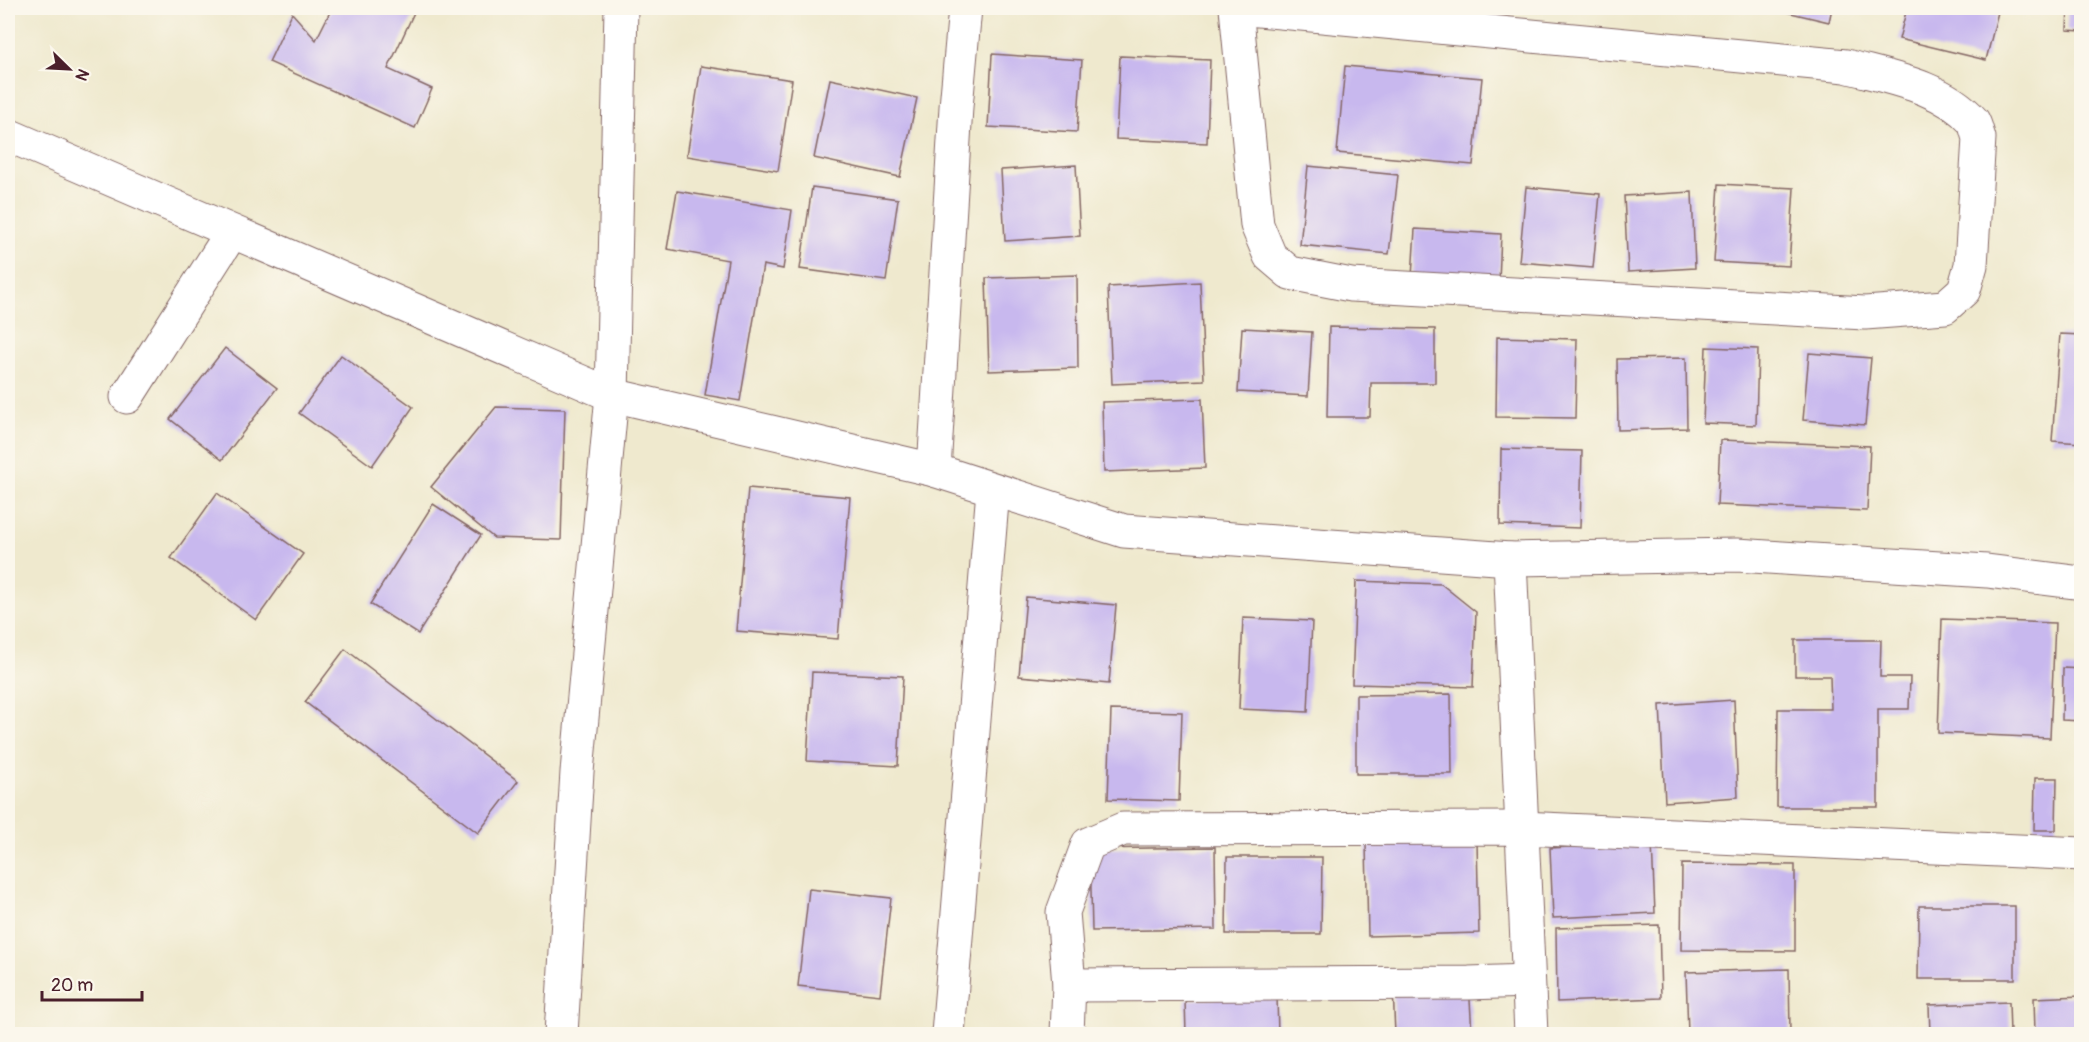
<svg xmlns="http://www.w3.org/2000/svg" width="2089" height="1042" font-family="Pangolin,sans-serif">
<style>
.building{fill:#c8b8ee}
.lines{fill:none;stroke-linecap:round;stroke-linejoin:round}
.street-casing{stroke:#846664;stroke-width:35}
.street{stroke:#fff;stroke-width:33}
</style>
<rect width="100%" height="100%" fill="#fbf7ec"/>
<filter id="ink" filterUnits="userSpaceOnUse"><feTurbulence type="fractalNoise" baseFrequency=".0167" numOctaves="2"/><feDisplacementMap in="SourceGraphic" scale="12" xChannelSelector="R" yChannelSelector="G"/><feConvolveMatrix kernelMatrix="1 2 1 2 8 2 1 2 1" color-interpolation-filters="sRGB"/></filter>
<filter id="wash" filterUnits="userSpaceOnUse"><feTurbulence type="fractalNoise" baseFrequency=".008" numOctaves="4" result="noise"/><feDisplacementMap in="SourceGraphic" scale="24" xChannelSelector="R" yChannelSelector="G"/><feGaussianBlur stdDeviation="1.35" result="paint"/><feColorMatrix in="noise" values="0 0 0 0 0 0 0 0 0 0 0 0 0 0 0 0 0 1.4 0 .05"/><feComposite in="paint" operator="in"/></filter>
<g filter="url(#wash)">
<rect width="100%" height="100%" fill="#efe9ce"/>
<g id="blocks">
<g class="building">
<polygon points="332,8 416,8 388,69 432,89 415,128 269,62 292,13 316,40"/>
<polygon points="1770,8 1832,8 1829,22"/>
<polygon points="1907,8 1999,8 1986,60 1899,39"/>
<polygon points="2068,8 2082,8 2082,31 2067,30"/>
<polygon points="992,54 1082,60 1077,132 988,127"/>
<polygon points="1120,56 1210,60 1207,143 1116,139"/>
<polygon points="701,66 792,80 778,171 687,156"/>
<polygon points="1345,66 1482,78 1473,165 1337,153"/>
<polygon points="830,79 917,98 900,177 814,158"/>
<polygon points="1076,165 1080,236 1005,241 1001,170"/>
<polygon points="1308,166 1398,175 1389,254 1300,245"/>
<polygon points="1719,184 1794,188 1789,266 1714,262"/>
<polygon points="812,187 898,199 886,281 800,269"/>
<polygon points="1526,187 1600,194 1593,268 1519,262"/>
<polygon points="677,191 792,210 783,269 763,265 740,401 705,395 728,260 667,249"/>
<polygon points="1692,192 1695,268 1628,272 1624,196"/>
<polygon points="1415,229 1501,234 1499,282 1412,277"/>
<polygon points="1077,275 1078,368 989,371 986,278"/>
<polygon points="1200,282 1204,380 1112,384 1108,287"/>
<polygon points="1329,327 1435,329 1435,383 1371,383 1370,417 1327,417"/>
<polygon points="1242,328 1312,332 1308,396 1238,392"/>
<polygon points="2060,334 2082,335 2082,443 2052,441"/>
<polygon points="1497,337 1577,339 1575,418 1496,417"/>
<polygon points="1706,347 1758,349 1756,425 1703,423"/>
<polygon points="225,348 277,388 222,460 170,419"/>
<polygon points="1809,353 1871,358 1865,425 1803,420"/>
<polygon points="341,355 413,407 372,466 299,413"/>
<polygon points="1686,358 1687,428 1618,430 1617,359"/>
<polygon points="1202,399 1205,468 1104,472 1102,402"/>
<polygon points="496,407 565,409 561,540 494,538 431,487"/>
<polygon points="1720,440 1870,446 1867,511 1717,505"/>
<polygon points="1501,449 1582,451 1580,528 1500,525"/>
<polygon points="748,488 850,497 838,639 736,631"/>
<polygon points="217,493 303,554 256,620 171,558"/>
<polygon points="433,504 481,535 418,634 370,604"/>
<polygon points="1356,581 1441,584 1476,612 1473,687 1352,684"/>
<polygon points="1026,597 1116,605 1109,684 1019,676"/>
<polygon points="1243,618 1312,621 1308,712 1239,709"/>
<polygon points="1942,619 2055,623 2050,738 1938,733"/>
<polygon points="1795,640 1881,640 1880,677 1910,677 1909,709 1878,709 1878,807 1777,807 1778,709 1831,709 1830,676 1795,676"/>
<polygon points="345,649 518,781 478,833 305,702"/>
<polygon points="2063,668 2082,669 2082,721 2062,720"/>
<polygon points="812,672 903,676 898,766 807,761"/>
<polygon points="1451,694 1452,774 1356,774 1356,695"/>
<polygon points="1734,700 1738,797 1665,802 1660,705"/>
<polygon points="1111,710 1182,712 1179,801 1108,799"/>
<polygon points="2035,778 2057,778 2056,830 2034,830"/>
<polygon points="1477,841 1479,933 1368,936 1366,844"/>
<polygon points="1652,843 1655,913 1553,918 1550,848"/>
<polygon points="1215,847 1216,929 1092,931 1090,849"/>
<polygon points="1227,857 1322,857 1321,934 1226,934"/>
<polygon points="1682,864 1795,865 1795,951 1681,950"/>
<polygon points="809,889 891,898 880,995 798,986"/>
<polygon points="1919,906 2015,906 2015,979 1918,979"/>
<polygon points="1659,925 1661,998 1557,1002 1556,928"/>
<polygon points="1789,969 1790,1034 1688,1034 1686,972"/>
<polygon points="1469,983 1472,1034 1395,1034 1393,988"/>
<polygon points="1277,996 1278,1034 1186,1034 1185,1000"/>
<polygon points="2082,996 2082,1034 2035,1034 2034,998"/>
<polygon points="2009,1002 2010,1034 1930,1034 1929,1005"/>
</g>
</g>
</g>
<g filter="url(#ink)">
<use href="#blocks" fill-opacity="0" stroke="#846664" stroke-width="1.5"/>
<g class="lines">
<defs>
<g id="street">
<path d="M1236 8 1257 225 1270 256 1290 273 1351 285 1865 313 1945 307 1964 290 1971 265 1979 138C1977 133 1976 126 1973 121 1942 86 1889 78 1846 66L1237 8"/>
<polyline points="8,135 612,395 934,470 1124,531 1510,559 1531,1034"/>
<polyline points="127,397 232,232"/>
<polyline points="934,470 956,107 965,8"/>
<polyline points="1510,559 1737,555 1987,571 2082,583"/>
<polyline points="1069,985 1469,983 1528,981"/>
<polyline points="561,1034 577,772 612,395 621,8"/>
<polyline points="948,1034 993,490"/>
<polyline points="1067,1034 1069,985 1063,912 1088,844 1123,829 1522,828 2082,854"/>
</g>
</defs>
<use href="#street" class="street-casing"/>
<use href="#street" class="street"/>
</g>
</g>
<rect width="2089" height="1042" fill="none" stroke="#fbf7ec" stroke-width="30"/>
<g transform="translate(69 69) rotate(114)" stroke="#fbf7ec" stroke-width="4.5" paint-order="stroke">
<path d="M0-4.5L10 22L0 15L-10 22Z" fill="#4a1f2b"/>
<text y="-9" font-size="16" font-weight="bold" text-anchor="middle" fill="#4a1f2b">N</text>
</g>
<path d="M42 991v9h100v-9" fill="none" stroke="#4a1f2b" stroke-width="3"/>
<text x="51" y="991" font-size="18" fill="#4a1f2b" stroke="#fbf7ec" stroke-width="4.5" paint-order="stroke">20 m</text>
</svg>
